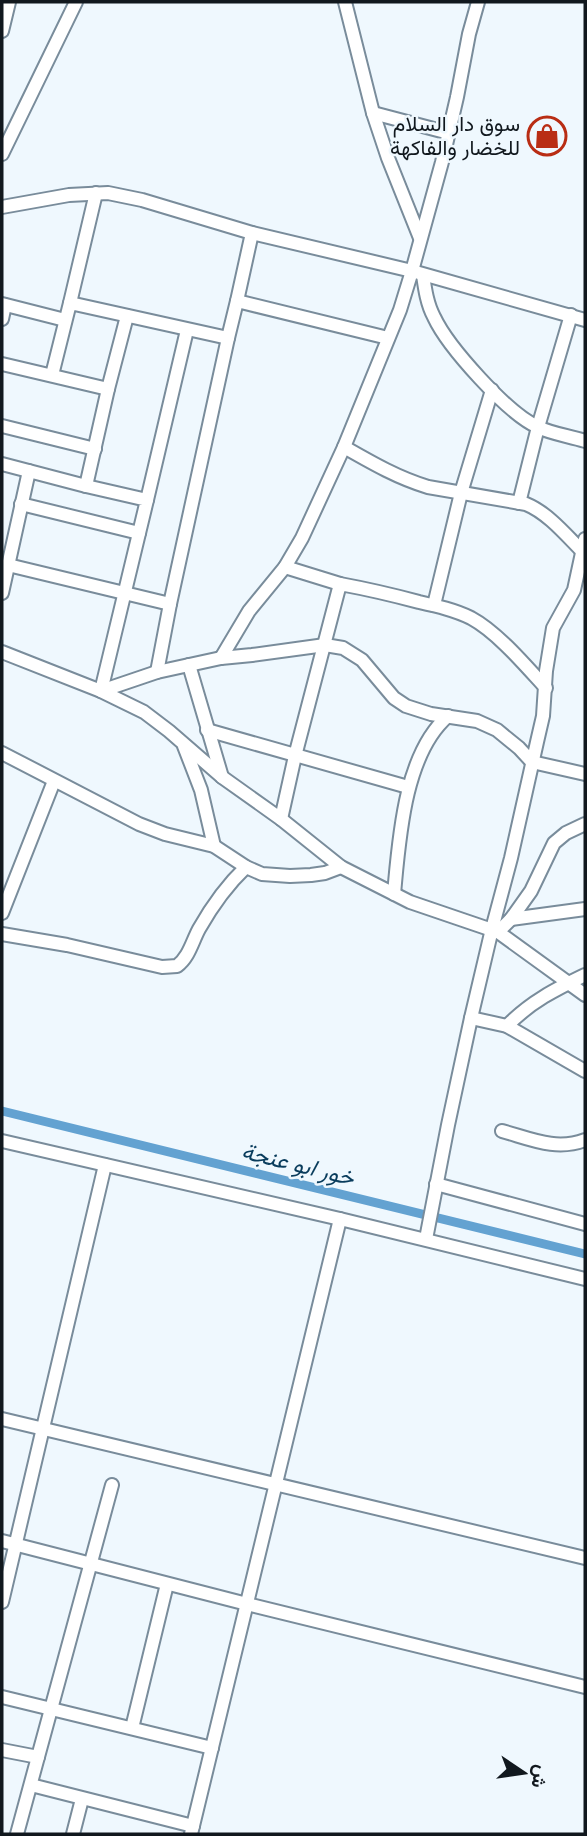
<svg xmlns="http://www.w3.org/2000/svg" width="587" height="1836" font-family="'Space Grotesk',Vazirmatn,sans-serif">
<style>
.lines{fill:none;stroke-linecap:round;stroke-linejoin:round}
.canal{stroke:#63a2d1;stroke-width:9}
.minor-casing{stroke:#798c9b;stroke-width:16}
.minor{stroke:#fff;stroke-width:12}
.labels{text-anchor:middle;stroke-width:5;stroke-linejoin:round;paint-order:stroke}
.poi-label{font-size:21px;fill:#11181e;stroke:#eff8fe;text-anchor:end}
.water-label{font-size:23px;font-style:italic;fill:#093c5c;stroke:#eff8fe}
</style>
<rect width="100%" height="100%" fill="#eff8fe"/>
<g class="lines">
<polyline class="canal" points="2,1111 585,1254"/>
<defs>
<g id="minor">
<polyline points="345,2 373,113 388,158 420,238"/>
<polyline points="2,31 9,2"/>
<polyline points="373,113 449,133"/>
<polyline points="2,154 76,2"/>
<polyline points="2,207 69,195 108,193 142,200 252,233 237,301"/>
<polyline points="252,233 412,271 585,320"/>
<path d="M423 275C425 289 427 304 434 317 448 347 508 414 538 427 552 434 570 436 585 441"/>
<polyline points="70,303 96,193"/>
<polyline points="2,304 65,320"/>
<polyline points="2,319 5,305"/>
<polyline points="2,364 108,389"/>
<polyline points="52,375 70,303 228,338 237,301 388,338"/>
<polyline points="2,426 95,449"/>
<path d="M344 447C372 463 398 478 428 487L526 504C548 513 566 535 583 552"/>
<polyline points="2,464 86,486 108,389 127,316"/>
<polyline points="86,486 147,500 101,691 144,712 169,731 222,777 281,819 341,867 410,902 498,932 585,995"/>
<polyline points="147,500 187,330"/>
<polyline points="519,503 538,427 571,315"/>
<polyline points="21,504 139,533"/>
<polyline points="8,565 170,604"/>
<polyline points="285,567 340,584"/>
<polyline points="2,593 29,471"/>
<polyline points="434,605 461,493 492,390"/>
<polyline points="2,652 101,691 157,672 221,658 252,655 325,645 343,648 362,660 394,698 406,706 431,714 477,721 497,730 519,748 532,762 585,774"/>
<polyline points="221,658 249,611 285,567 302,538 344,447 400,310 412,271 442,162 457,97 469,34 478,2"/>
<polyline points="189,665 222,777"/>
<polyline points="157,672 170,604 228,338"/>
<polyline points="207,730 408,787"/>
<polyline points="184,746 201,790 214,846"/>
<polyline points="2,753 139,824 165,834 214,846 246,867 262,874 290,876 311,875 325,873 341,867"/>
<path d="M281 819 295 756 340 584C367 589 393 595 419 602 437 606 455 610 471 618 497 632 525 665 546 688"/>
<path d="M394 894C399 840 404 754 448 716"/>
<polyline points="2,913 54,781"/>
<polyline points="511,919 585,909"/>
<polyline points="498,932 511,919 531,891 554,843 566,833 585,824"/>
<path d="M2 934 67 945 162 967 177 966C189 957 192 942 199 929 212 906 226 886 246 867"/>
<polyline points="471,1018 507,1026 585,1071"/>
<path d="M507 1026C530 1002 556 989 585 975"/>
<path d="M502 1131C531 1139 556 1151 585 1140"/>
<polyline points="2,1141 340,1219 585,1279"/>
<polyline points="436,1184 585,1224"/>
<polyline points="426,1239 448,1125 471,1018 492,929 511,858 537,742 543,716 546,671 553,628 574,590 585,539"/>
<polyline points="2,1419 585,1558"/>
<polyline points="2,1541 247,1604 585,1687"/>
<polyline points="2,1602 105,1165"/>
<polyline points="2,1697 212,1748"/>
<polyline points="132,1728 167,1584"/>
<polyline points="2,1750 38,1757"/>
<polyline points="31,1785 193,1826"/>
<polyline points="17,1834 112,1485"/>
<polyline points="73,1834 82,1799"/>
<polyline points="191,1834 340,1219"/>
</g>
</defs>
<use href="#minor" class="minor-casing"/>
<use href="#minor" class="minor"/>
</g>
<defs>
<symbol id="shop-ring" viewBox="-11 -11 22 22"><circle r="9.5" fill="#eff8fe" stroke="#b92d14" stroke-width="1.5"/><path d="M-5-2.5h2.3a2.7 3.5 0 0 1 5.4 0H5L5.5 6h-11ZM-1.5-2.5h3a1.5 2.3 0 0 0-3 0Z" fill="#b92d14"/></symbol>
</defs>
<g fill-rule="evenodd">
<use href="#shop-ring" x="525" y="114" width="44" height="44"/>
</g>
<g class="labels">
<g class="poi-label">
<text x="520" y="131">سوق دار السلام<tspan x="520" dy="24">للخضار والفاكهة</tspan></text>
</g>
<g class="water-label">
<text transform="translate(298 1164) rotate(14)" y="8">خور ابو عنجة</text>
</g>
</g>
<rect width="587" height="1836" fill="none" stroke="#11181e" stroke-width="7"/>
<g transform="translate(524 1773) rotate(103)" stroke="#eff8fe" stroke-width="5" paint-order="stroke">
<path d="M0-5L12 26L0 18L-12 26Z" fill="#11181e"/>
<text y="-10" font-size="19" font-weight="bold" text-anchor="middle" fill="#11181e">ش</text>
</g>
</svg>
